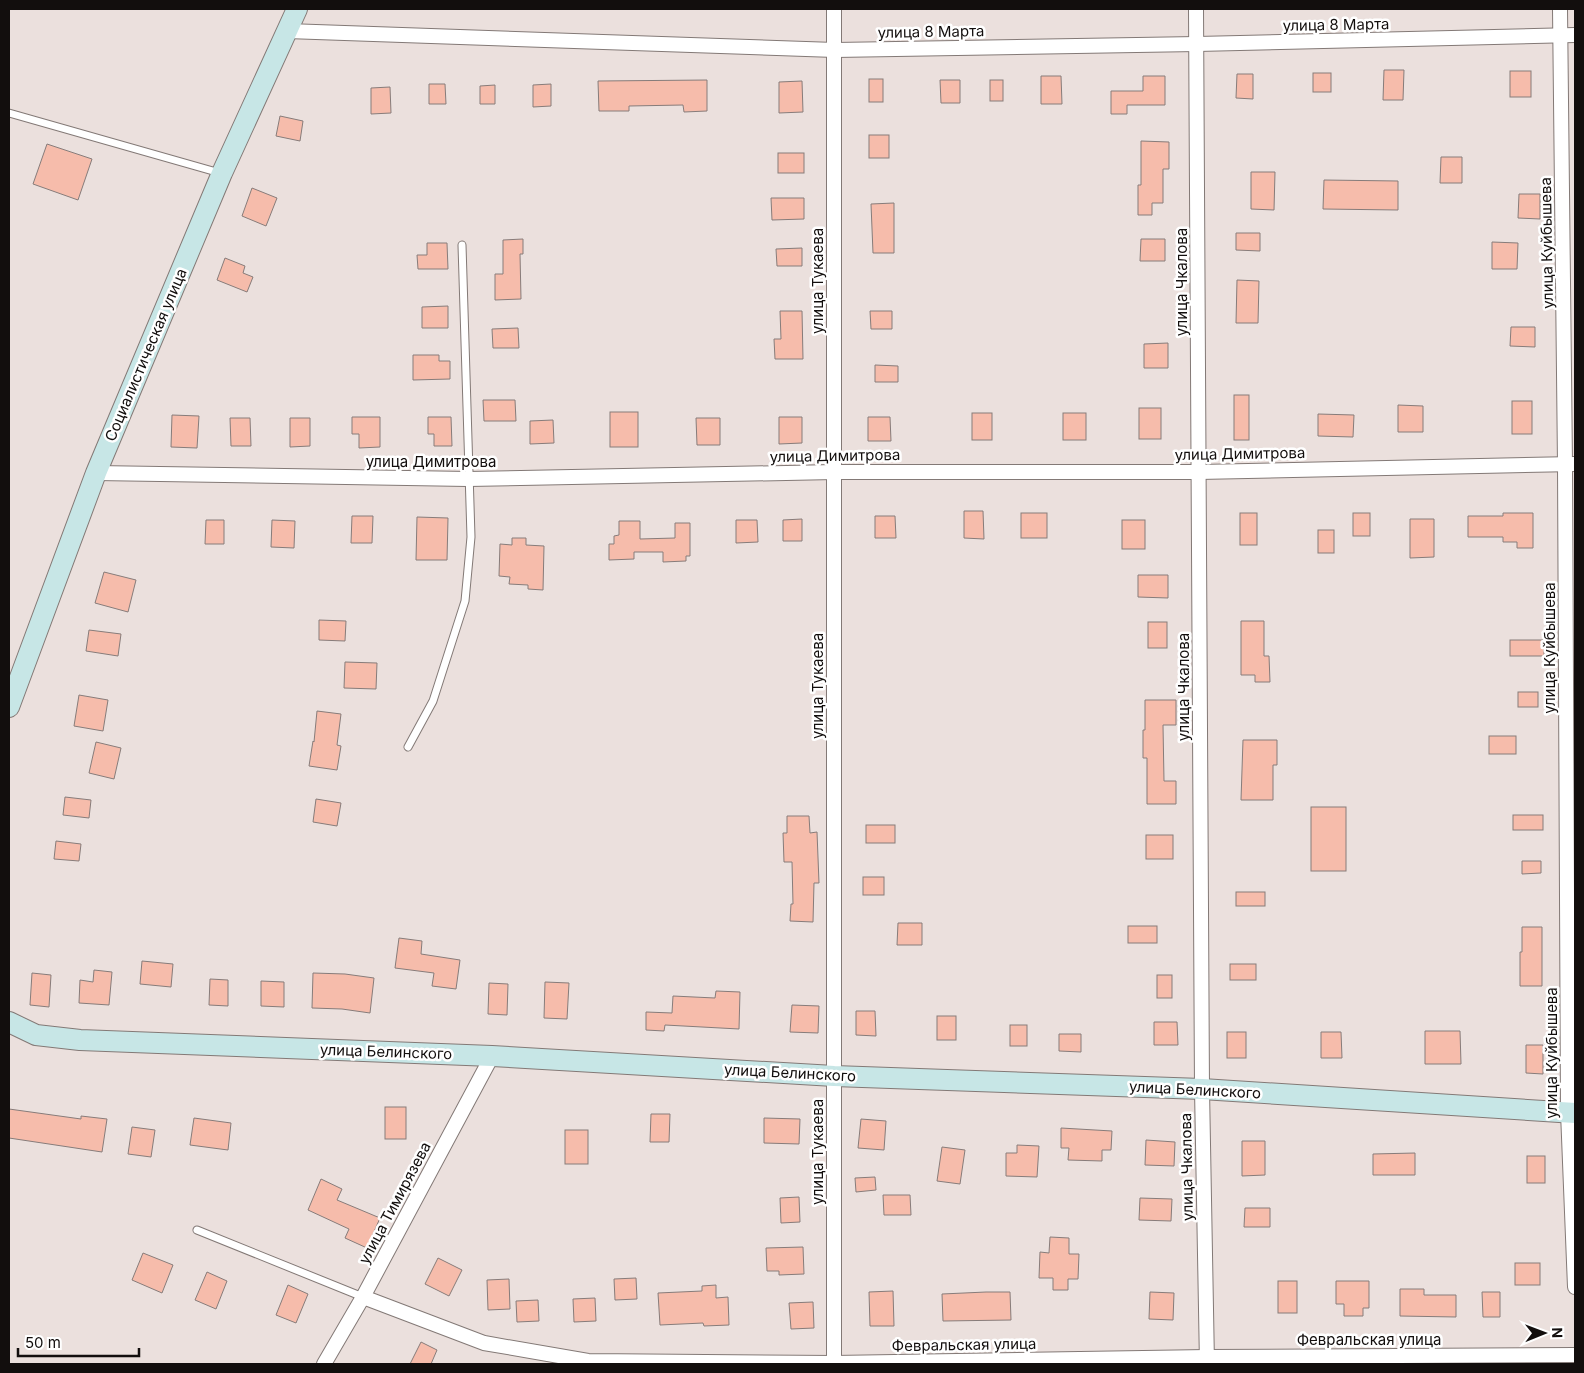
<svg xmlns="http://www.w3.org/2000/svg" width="1584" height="1373" font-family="Inter,sans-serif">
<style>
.building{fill:#f6bcab;stroke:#877c7a}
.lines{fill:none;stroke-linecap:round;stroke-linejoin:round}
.lane-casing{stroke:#837976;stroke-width:9}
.street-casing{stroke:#837976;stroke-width:16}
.secondary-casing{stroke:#837976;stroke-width:22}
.lane{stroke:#fff;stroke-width:7}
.street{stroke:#fff;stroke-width:14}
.secondary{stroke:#c7e6e6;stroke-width:20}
.labels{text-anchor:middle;stroke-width:5;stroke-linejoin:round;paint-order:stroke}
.street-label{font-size:15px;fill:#120e0d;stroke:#fff}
</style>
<rect width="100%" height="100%" fill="#ebe0dd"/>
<g class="building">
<polygon points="1384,70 1404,70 1403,100 1383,100"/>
<rect x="1510" y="71" width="21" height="26"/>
<rect x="1313" y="73" width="18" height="19"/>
<polygon points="1237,74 1253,74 1253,99 1236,98"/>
<polygon points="1041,76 1061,76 1062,104 1041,104"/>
<polygon points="1143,76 1165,76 1165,105 1127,105 1127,114 1111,114 1111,91 1143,91"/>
<rect x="869" y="79" width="14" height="23"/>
<polygon points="707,80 707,111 684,112 683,105 629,106 629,111 599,111 598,81"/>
<polygon points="940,80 960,80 960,103 941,103"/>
<rect x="990" y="80" width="13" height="21"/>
<polygon points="802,81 803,112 779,113 779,82"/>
<polygon points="429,84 445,84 446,104 429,104"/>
<polygon points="551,84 551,106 533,107 533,85"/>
<polygon points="495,85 495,104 480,104 480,86"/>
<polygon points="390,87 391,113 371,114 371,88"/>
<polygon points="280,116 303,121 300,141 276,136"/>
<rect x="869" y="135" width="20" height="23"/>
<polygon points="1141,141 1169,142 1169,169 1163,169 1163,203 1152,203 1152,215 1138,215 1138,185 1141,185"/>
<polygon points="47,144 92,159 78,200 33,184"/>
<rect x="778" y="153" width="26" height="20"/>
<polygon points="1441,157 1462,157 1462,183 1440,183"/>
<polygon points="1251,172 1275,172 1274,210 1251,209"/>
<polygon points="1324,180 1398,181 1398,210 1323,209"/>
<polygon points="252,188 277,198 266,226 242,216"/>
<polygon points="1519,194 1540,194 1540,219 1518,218"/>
<polygon points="771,198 804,198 804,219 772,220"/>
<polygon points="894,203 894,253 873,253 871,204"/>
<polygon points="1236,233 1260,233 1260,251 1236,250"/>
<polygon points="523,239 523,254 520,254 521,299 495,300 495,274 503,274 503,240"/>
<polygon points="1141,239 1165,239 1165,261 1140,261"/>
<polygon points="1492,242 1518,243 1517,269 1492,269"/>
<polygon points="427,243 447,243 448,269 418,269 417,255 427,255"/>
<polygon points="802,248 802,266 777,266 776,249"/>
<polygon points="225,258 245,266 243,273 253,277 247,292 217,280"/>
<polygon points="1237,280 1259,281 1258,323 1236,323"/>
<polygon points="448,306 448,328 422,328 422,307"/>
<polygon points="780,311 802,311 803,359 775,359 774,339 781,339"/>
<polygon points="870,311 892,311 892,329 871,329"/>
<polygon points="1511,327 1535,327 1535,347 1510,346"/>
<polygon points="518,328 519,348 493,348 492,329"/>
<polygon points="1168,343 1168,368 1144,368 1144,344"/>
<polygon points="413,355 439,355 439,361 450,361 450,379 413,380"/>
<polygon points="875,365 898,366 898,382 875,382"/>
<rect x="1234" y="395" width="15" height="45"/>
<polygon points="483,400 515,400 516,421 484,421"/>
<rect x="1512" y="401" width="20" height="33"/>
<polygon points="1398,405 1423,406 1423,432 1398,432"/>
<rect x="1139" y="408" width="22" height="31"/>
<rect x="610" y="412" width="28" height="35"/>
<rect x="972" y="413" width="20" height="27"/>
<rect x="1063" y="413" width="23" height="27"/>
<polygon points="1318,414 1354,415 1353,437 1318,436"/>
<polygon points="172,415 199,416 197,448 171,447"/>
<polygon points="352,417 380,417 380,447 359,448 359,434 352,434"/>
<polygon points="428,417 451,417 452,446 434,446 434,434 428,434"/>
<polygon points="779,417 802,417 802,443 779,444"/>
<polygon points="868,417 890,417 891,441 868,441"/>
<polygon points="230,418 250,418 251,446 231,446"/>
<polygon points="290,418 310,418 310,446 290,447"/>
<polygon points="696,418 720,418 720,445 697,445"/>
<polygon points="553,420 554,443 530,444 530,421"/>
<polygon points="964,511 983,511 984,539 964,538"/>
<rect x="1021" y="513" width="26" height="25"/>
<rect x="1240" y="513" width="17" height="32"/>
<rect x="1353" y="513" width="17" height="23"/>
<polygon points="1503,513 1533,513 1533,548 1517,548 1517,542 1503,542 1503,537 1468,537 1468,516 1503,516"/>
<polygon points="352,516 373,516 372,543 351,543"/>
<polygon points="875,516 895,516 896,538 875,538"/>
<polygon points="417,517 448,518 447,560 416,560"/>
<polygon points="802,519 802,541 783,541 783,520"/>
<polygon points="1410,519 1434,519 1434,557 1410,558"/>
<polygon points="206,520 224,520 224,544 205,544"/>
<polygon points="272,520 295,521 294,548 271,547"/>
<polygon points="736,520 757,520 758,542 736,543"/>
<rect x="1122" y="520" width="23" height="29"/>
<polygon points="619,521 640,521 640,539 675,538 675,523 690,523 690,556 686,556 686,561 663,562 663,552 634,552 634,559 609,560 609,544 614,544 614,536 619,535"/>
<rect x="1318" y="530" width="16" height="23"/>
<polygon points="512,538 526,538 526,545 544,546 543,590 528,589 528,585 509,584 510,577 499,576 500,544 512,545"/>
<polygon points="104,572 136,580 128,612 95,603"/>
<polygon points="1138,575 1168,575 1168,598 1138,597"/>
<polygon points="319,620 346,621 345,641 319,640"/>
<polygon points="1241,621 1264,621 1264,656 1269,656 1270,682 1255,682 1255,675 1241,675"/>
<rect x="1148" y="622" width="19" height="26"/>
<polygon points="89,630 121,634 118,656 86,651"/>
<rect x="1510" y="640" width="34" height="16"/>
<polygon points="345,662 377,663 376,689 344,688"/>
<rect x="1518" y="692" width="20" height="15"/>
<polygon points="79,695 108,700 103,731 74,726"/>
<polygon points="1145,700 1176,700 1176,725 1163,725 1164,781 1176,781 1176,804 1147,804 1147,758 1143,758 1143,730 1145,730"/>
<polygon points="317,711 341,714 337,745 341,746 337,770 309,766 313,741 314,742"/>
<rect x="1489" y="736" width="27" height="18"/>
<polygon points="1243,740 1277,740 1277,765 1273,765 1273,800 1241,800"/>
<polygon points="96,742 121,748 114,779 89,773"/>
<polygon points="65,797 91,800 89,818 63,815"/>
<polygon points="316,799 341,803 337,826 313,822"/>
<rect x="1311" y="807" width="35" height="64"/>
<rect x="1513" y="815" width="30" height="15"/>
<polygon points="787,816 809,816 810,833 817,832 819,883 814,883 813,922 790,921 791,904 793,904 792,862 784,862 783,833 787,833"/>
<rect x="866" y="825" width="29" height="18"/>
<rect x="1146" y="835" width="27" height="24"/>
<polygon points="56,841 81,844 79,861 54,859"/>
<polygon points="1522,861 1541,861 1541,873 1522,874"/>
<rect x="863" y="877" width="21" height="18"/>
<rect x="1236" y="892" width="29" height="14"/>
<polygon points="898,923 922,923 922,945 897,945"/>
<rect x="1128" y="926" width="29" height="17"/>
<polygon points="1522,927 1542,927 1542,986 1520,986 1520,952 1522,952"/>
<polygon points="399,938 422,941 421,954 460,960 456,989 432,986 434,973 395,968"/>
<polygon points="142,961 173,964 171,987 140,984"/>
<rect x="1230" y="964" width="26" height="16"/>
<polygon points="94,970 112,972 109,1005 79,1003 80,980 93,982"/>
<polygon points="32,973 51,975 49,1007 30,1005"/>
<polygon points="313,973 345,974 374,978 370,1013 342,1009 312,1008"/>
<rect x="1157" y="975" width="15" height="23"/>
<polygon points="210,979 228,980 228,1006 209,1005"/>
<polygon points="261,981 284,982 284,1007 261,1006"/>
<polygon points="545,982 569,983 567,1019 544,1018"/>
<polygon points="489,983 508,984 507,1015 488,1014"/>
<polygon points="716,991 740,992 739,1029 665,1025 664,1031 646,1030 646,1012 672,1013 673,996 715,998"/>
<polygon points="792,1005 819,1006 818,1033 790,1032"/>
<polygon points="856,1011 875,1011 876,1036 856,1035"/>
<rect x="937" y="1016" width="19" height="24"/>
<polygon points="1154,1022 1177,1022 1178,1045 1154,1045"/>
<rect x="1010" y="1025" width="17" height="21"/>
<polygon points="1425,1031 1460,1031 1461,1064 1425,1064"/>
<rect x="1227" y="1032" width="19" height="26"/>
<polygon points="1321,1032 1341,1032 1342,1058 1321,1058"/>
<polygon points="1059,1034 1081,1034 1081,1052 1059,1051"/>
<polygon points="1526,1045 1543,1045 1543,1074 1526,1073"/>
<rect x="385" y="1107" width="21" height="32"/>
<polygon points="9,1109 81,1119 81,1116 107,1119 102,1152 9,1138"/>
<polygon points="651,1114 670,1114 669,1142 650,1142"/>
<polygon points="194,1118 231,1123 228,1150 190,1145"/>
<polygon points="764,1118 800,1119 799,1144 764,1143"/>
<polygon points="861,1119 886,1121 884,1150 858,1148"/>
<polygon points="132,1127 155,1130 151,1157 128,1154"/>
<polygon points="1061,1128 1112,1131 1111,1150 1102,1150 1102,1161 1068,1160 1069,1148 1061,1148"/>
<rect x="565" y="1130" width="23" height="34"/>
<polygon points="1146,1140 1175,1142 1174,1166 1145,1165"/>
<polygon points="1242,1141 1265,1141 1265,1175 1242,1176"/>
<polygon points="1017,1145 1039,1146 1037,1177 1006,1176 1006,1153 1017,1153"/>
<polygon points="942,1147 965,1150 960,1184 937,1181"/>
<polygon points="1415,1153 1415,1175 1373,1175 1373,1154"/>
<rect x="1527" y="1156" width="18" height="27"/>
<polygon points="875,1177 876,1190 856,1192 855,1178"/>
<polygon points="321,1179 342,1189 337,1200 380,1218 367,1248 345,1238 349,1229 308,1210"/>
<polygon points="883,1195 910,1195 911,1215 884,1215"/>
<polygon points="799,1197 800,1222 781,1223 780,1198"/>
<polygon points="1140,1198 1172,1199 1171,1221 1139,1220"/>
<polygon points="1245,1208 1270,1208 1270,1227 1244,1227"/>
<polygon points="1050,1237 1069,1238 1069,1254 1079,1254 1078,1279 1068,1279 1068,1290 1053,1290 1053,1278 1039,1278 1040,1252 1049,1253"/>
<polygon points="803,1247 804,1274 779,1275 779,1271 767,1271 766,1248"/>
<polygon points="143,1253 173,1265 162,1293 132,1280"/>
<polygon points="438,1258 462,1270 449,1296 425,1284"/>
<rect x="1515" y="1263" width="25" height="22"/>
<polygon points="207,1272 227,1281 216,1309 195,1300"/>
<polygon points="636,1278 637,1299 615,1300 614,1279"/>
<polygon points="509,1279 510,1309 488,1310 487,1280"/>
<rect x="1278" y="1281" width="19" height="32"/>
<polygon points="1336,1281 1369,1281 1369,1308 1363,1308 1363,1316 1344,1316 1344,1304 1336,1304"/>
<polygon points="288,1285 308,1294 296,1323 276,1315"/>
<polygon points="716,1285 716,1298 728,1297 729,1325 704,1326 703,1323 660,1325 658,1293 702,1291 702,1286"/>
<polygon points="1400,1289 1424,1289 1424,1295 1456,1295 1456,1317 1400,1316"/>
<polygon points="893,1291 894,1326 870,1326 869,1292"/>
<polygon points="986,1292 1010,1292 1011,1320 943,1321 942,1294"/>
<polygon points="1150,1292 1174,1293 1173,1320 1149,1319"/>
<polygon points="1482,1292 1500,1292 1500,1317 1483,1317"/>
<polygon points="595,1298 596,1321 574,1322 573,1299"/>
<polygon points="538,1300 539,1321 517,1322 516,1301"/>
<polygon points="813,1302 814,1328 791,1329 789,1303"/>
<polygon points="421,1342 437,1350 431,1364 410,1364"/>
</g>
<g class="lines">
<defs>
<g id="lane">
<polyline points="9,113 220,173"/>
<polyline points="408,747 433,701 465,601 471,537 462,245"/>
<polyline points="197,1230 363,1297"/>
</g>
<g id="street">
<polyline points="834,9 834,1364"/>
<polyline points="1196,9 1202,1089 1207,1364"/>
<polyline points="1560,9 1565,464 1568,1112 1575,1287"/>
<polyline points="287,31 835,50 1197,44 1575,35"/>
<polyline points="96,473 468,479 835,472 1199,472 1575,464"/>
<polyline points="363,1297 484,1343 588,1361 834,1363 1207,1357 1575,1355"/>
<polyline points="324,1364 363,1297 492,1056"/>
</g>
<g id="secondary">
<polyline points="9,707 96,473 222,173 297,9"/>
<polyline points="9,1022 36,1035 80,1040 492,1056 834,1076 1202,1089 1575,1113"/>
</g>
</defs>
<use href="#lane" class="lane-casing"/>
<use href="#street" class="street-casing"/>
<use href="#secondary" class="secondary-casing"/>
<use href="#lane" class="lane"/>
<use href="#street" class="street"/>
<use href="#secondary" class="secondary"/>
</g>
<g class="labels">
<g class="street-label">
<text transform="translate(1336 25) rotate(-1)" y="5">улица 8 Марта</text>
<text transform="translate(931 32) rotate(-1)" y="5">улица 8 Марта</text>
<text transform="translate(1547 243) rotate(-91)" y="5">улица Куйбышева</text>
<text transform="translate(818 281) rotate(-90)" y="5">улица Тукаева</text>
<text transform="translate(1182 282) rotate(-90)" y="5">улица Чкалова</text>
<text transform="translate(146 355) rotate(-67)" y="5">Социалистическая улица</text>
<text transform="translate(1240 454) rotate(-1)" y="5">улица Димитрова</text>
<text transform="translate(835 456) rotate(-1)" y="5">улица Димитрова</text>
<text x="431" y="467">улица Димитрова</text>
<text transform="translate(1550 648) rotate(-90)" y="5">улица Куйбышева</text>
<text transform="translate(818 686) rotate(-90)" y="5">улица Тукаева</text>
<text transform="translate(1184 687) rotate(-90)" y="5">улица Чкалова</text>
<text transform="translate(386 1052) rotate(2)" y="5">улица Белинского</text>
<text transform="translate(1552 1053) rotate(-90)" y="5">улица Куйбышева</text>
<text transform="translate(790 1073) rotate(3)" y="5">улица Белинского</text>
<text transform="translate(1195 1090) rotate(3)" y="5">улица Белинского</text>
<text transform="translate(818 1152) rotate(-90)" y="5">улица Тукаева</text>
<text transform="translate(1187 1167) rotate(-91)" y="5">улица Чкалова</text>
<text transform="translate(395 1203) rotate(-62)" y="5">улица Тимирязева</text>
<text x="1369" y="1345">Февральская улица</text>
<text transform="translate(964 1345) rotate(-1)" y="5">Февральская улица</text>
</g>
</g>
<rect width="1584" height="1373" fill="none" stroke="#120e0d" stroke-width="20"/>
<g transform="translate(1544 1333) rotate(89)" stroke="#ffffff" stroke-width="4" paint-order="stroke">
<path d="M0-4L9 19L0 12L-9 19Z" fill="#120e0d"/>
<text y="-8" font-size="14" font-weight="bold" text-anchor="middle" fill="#120e0d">N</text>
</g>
<path d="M18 1348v8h121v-8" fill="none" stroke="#120e0d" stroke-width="2.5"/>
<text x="25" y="1348" font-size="15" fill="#120e0d" stroke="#ffffff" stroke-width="4" paint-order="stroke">50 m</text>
</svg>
